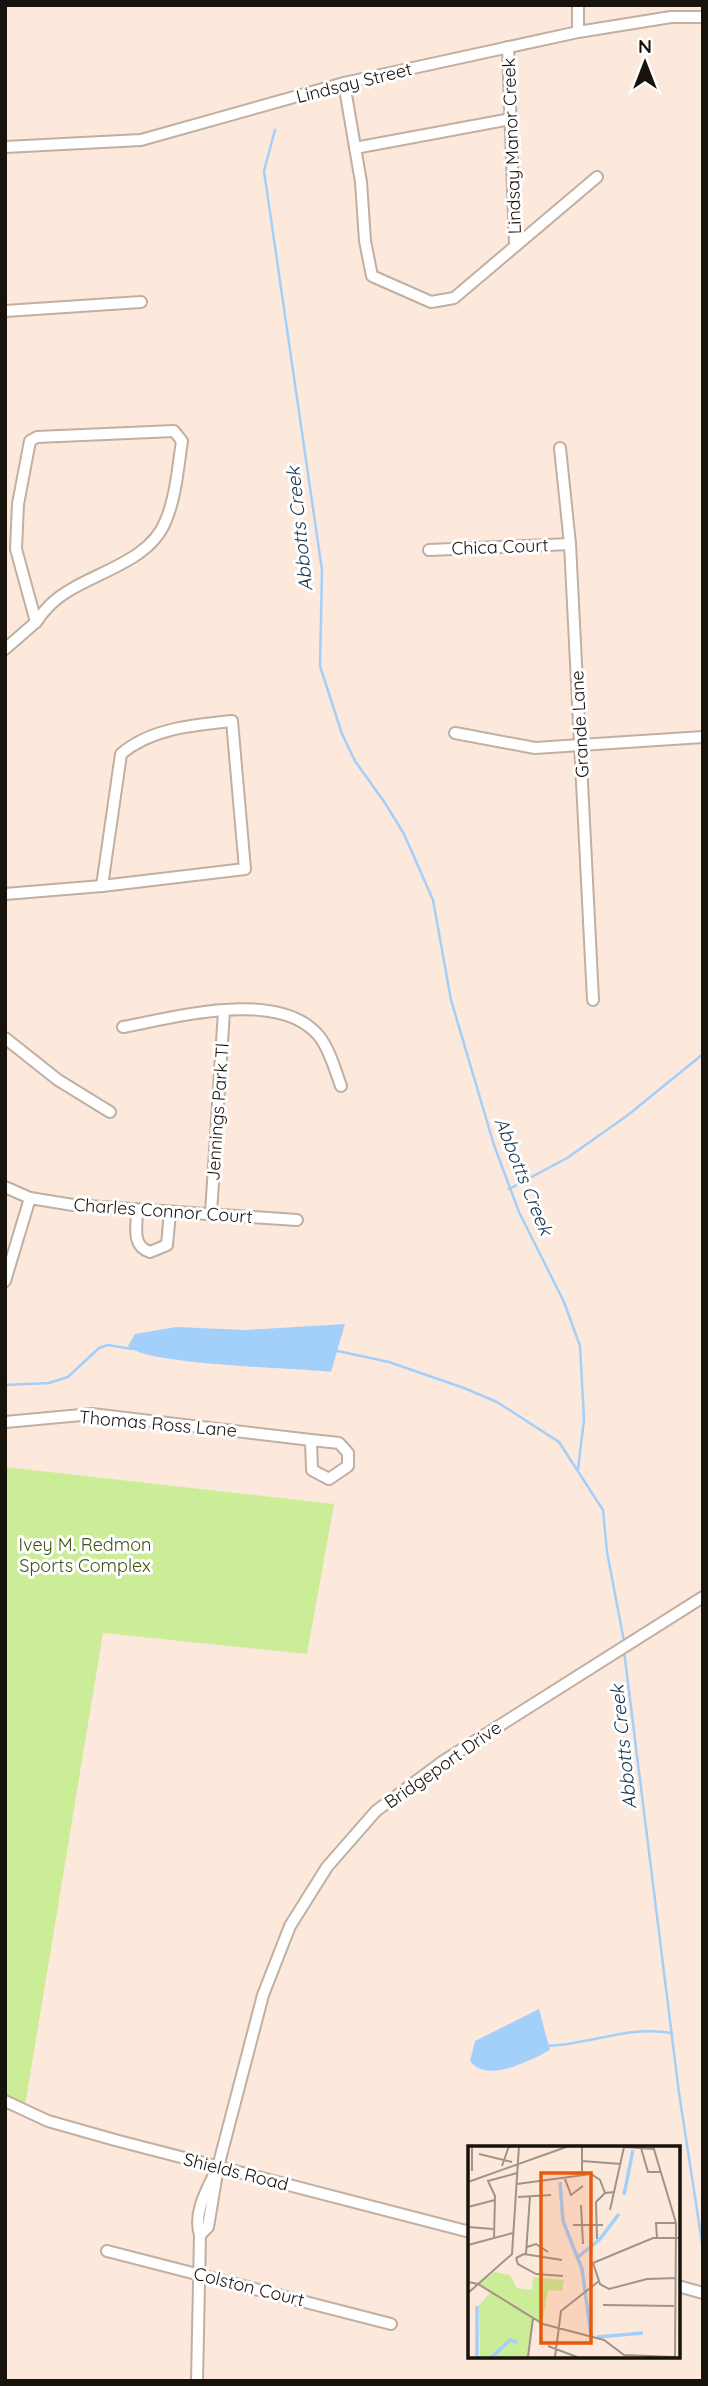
<svg xmlns="http://www.w3.org/2000/svg" width="708" height="2386" font-family="Quicksand,sans-serif">
<style>
.green{fill:#cbed97}
.water{fill:#a3cffb}
.lines{fill:none;stroke-linecap:round;stroke-linejoin:round}
.stream{stroke:#a3cffb;stroke-width:2.5}
.minor-casing{stroke:#c1afa2;stroke-width:14}
.minor{stroke:#fff;stroke-width:10}
.labels{text-anchor:middle;stroke-width:6;stroke-linejoin:round;paint-order:stroke}
.street-label{font-size:18px;fill:#18120d;stroke:#fff}
.park-label{font-size:18px;fill:#3d530f;stroke:#fff}
.water-label{font-size:19px;font-style:italic;fill:#173653;stroke:#fff}
.inset-river{fill:none;stroke:#a3cffb;stroke-width:3.5}
.inset-road{fill:none;stroke:#a19389;stroke-width:2}
.view{fill:#e8590c;fill-opacity:0.15;stroke:#e8590c;stroke-width:3.5}
.inset-edge{fill:none;stroke:#18120d;stroke-width:3.5}
</style>
<rect width="100%" height="100%" fill="#fce9db"/>
<polygon class="green" points="5,1467 334,1504 307,1654 103,1633 26,2100 21,2110 5,2101"/>
<g class="water">
<path d="M345 1324 331 1372C298 1368 144 1365 128 1346L135 1334 176 1327 247 1330Z"/>
<path d="M539 2009 550 2050C531 2060 487 2084 470 2061L475 2041Z"/>
</g>
<g class="lines">
<g class="stream">
<polyline points="275,130 264,171 322,570 320,666 342,734 355,761 385,803 404,834 433,900 451,1000 494,1145 519,1212 564,1302 580,1346 584,1420 578,1469"/>
<polyline points="509,1189 567,1158 628,1115 703,1054"/>
<polyline points="338,1351 389,1362 464,1388 497,1402 559,1442 603,1510 607,1552 624,1641"/>
<polyline points="5,1385 49,1383 68,1377 99,1348 108,1345 132,1349"/>
<polyline points="624,1651 679,2093 703,2249"/>
<path d="M546 2046C589 2045 628 2025 672 2033"/>
</g>
<defs>
<g id="minor">
<polyline points="578,32 578,5"/>
<polyline points="508,47 515,244"/>
<polyline points="344,83 361,182 365,241 372,276 431,302 454,298 597,177"/>
<polyline points="5,147 141,140 344,83 578,32 671,17 703,17"/>
<polyline points="355,148 511,119"/>
<polyline points="5,311 141,302"/>
<path d="M174 431 182 441C178 467 176 496 166 520 148 567 82 573 50 605 45 610 40 616 36 622L16 549 18 504 30 441 37 437Z"/>
<polyline points="560,448 570,544 593,1000"/>
<polyline points="429,550 570,544"/>
<polyline points="5,649 36,622"/>
<path d="M232 721 245 869 102 886 121 754C151 728 195 725 232 721Z"/>
<polyline points="455,733 535,748 703,737"/>
<polyline points="5,894 102,886"/>
<path d="M123 1027C177 1017 279 988 319 1036 330 1050 335 1070 341 1086"/>
<polyline points="5,1038 58,1080 110,1112"/>
<polyline points="5,1187 30,1198 73,1205 297,1220"/>
<path d="M137 1210C137 1226 131 1246 150 1252L167 1245 170 1212"/>
<polyline points="211,1213 224,1011"/>
<polyline points="5,1281 30,1198"/>
<polyline points="5,1422 92,1414 311,1440 339,1443 348,1453 348,1466 329,1479 312,1470 311,1440"/>
<polyline points="5,2101 48,2121 115,2140 470,2232"/>
<polyline points="200,2235 208,2227 218,2167 263,1995 290,1926 327,1867 376,1811 442,1762 703,1597"/>
<polyline points="107,2251 391,2324"/>
<polyline points="678,2286 703,2293"/>
<path d="M197 2381 200 2235C193 2214 206 2191 215 2173"/>
</g>
</defs>
<use href="#minor" class="minor-casing"/>
<use href="#minor" class="minor"/>
</g>
<g class="labels">
<g class="street-label">
<text transform="translate(354 83) rotate(-14)" y="6">Lindsay Street</text>
<text transform="translate(512 146) rotate(-92)" y="6">Lindsay Manor Creek</text>
<text transform="translate(500 547) rotate(-2)" y="6">Chica Court</text>
<text transform="translate(580 724) rotate(-93)" y="6">Grande Lane</text>
<text transform="translate(218 1112) rotate(-86)" y="6">Jennings Park Tl</text>
<text transform="translate(163 1211) rotate(4)" y="6">Charles Connor Court</text>
<text transform="translate(158 1424) rotate(5)" y="6">Thomas Ross Lane</text>
<text transform="translate(443 1765) rotate(-35)" y="6">Bridgeport Drive</text>
<text transform="translate(236 2172) rotate(14)" y="6">Shields Road</text>
<text transform="translate(249 2287) rotate(14)" y="6">Colston Court</text>
</g>
<g class="park-label">
<text x="85" y="1551">Ivey M. Redmon<tspan x="85" dy="21">Sports Complex</tspan></text>
</g>
<g class="water-label">
<text transform="translate(299 529) rotate(-96)" y="7">Abbotts Creek</text>
<text transform="translate(524 1176) rotate(68)" y="7">Abbotts Creek</text>
<text transform="translate(623 1747) rotate(-96)" y="7">Abbotts Creek</text>
</g>
</g>
<g transform="translate(468 2146)">
<rect width="212" height="212" fill="#fce9db"/>
<path d="M27 126 42 129 49 142 64 144 65 131 96 134 94 145 80 144 74 178 66 173 60 211H12L11 159 23 146 10 138Z" fill="#cbed97"/>
<path class="inset-river" d="M92 36 95 75 114 123 123 189M156 49 165 4M110 111 132 93 151 68M129 191 175 187M9 211V160M24 211 42 194 49 196"/>
<path class="inset-road" d="M185 0 208 77 207 211M156 1 186 3M173 2 180 26H193M11 8 44 16M114 15 153 18M34 20 41 0M4 25V0M114 29V0M97 33 103 49 115 40M0 36 101 0M49 38 123 28 132 34 137 47M50 51 83 49M113 59 115 98M0 61 27 54M142 64 156 1M105 79H135M0 81 25 83M189 92 188 77H208M26 93 27 50 20 35 49 27M129 93 128 56 137 47 147 46M0 99 45 87M59 101 68 98 80 106M58 108 62 50M48 112 50 118 68 128 95 130M48 112 56 108 94 114M125 117 132 138 141 143 179 133 208 132M125 117 185 92H212M0 136 10 138 75 178 136 194 156 209 207 211M0 147 44 108 51 0M135 159 206 160M80 200 109 211M60 211 65 172M87 211 93 165 131 135"/>
<path class="view" d="M73 27H123V197H73Z"/>
<rect width="212" height="212" class="inset-edge"/>
</g>
<rect width="708" height="2386" fill="none" stroke="#18120d" stroke-width="14"/>
<g transform="translate(645 63)" stroke="#ffffff" stroke-width="5" paint-order="stroke">
<path d="M0-5L12 26L0 18L-12 26Z" fill="#18120d"/>
<text y="-10" font-size="19" font-weight="bold" text-anchor="middle" fill="#18120d">N</text>
</g>
</svg>
